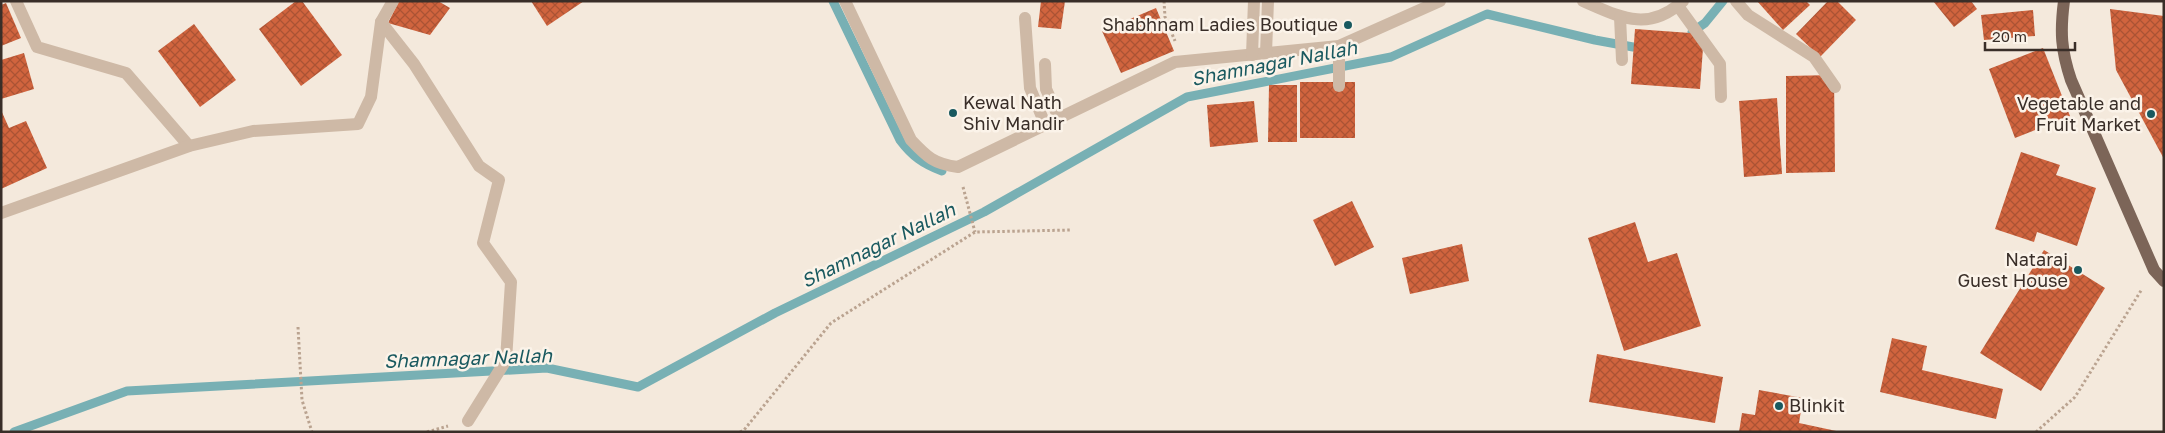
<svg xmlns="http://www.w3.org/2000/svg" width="2165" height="433" font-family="'Golos Text',sans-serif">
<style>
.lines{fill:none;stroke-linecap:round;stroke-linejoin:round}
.stream{stroke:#78b0b4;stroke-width:9}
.building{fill:url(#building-cross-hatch)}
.path{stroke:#baa390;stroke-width:3;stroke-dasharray:2.5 2.5;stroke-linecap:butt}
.minor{stroke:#ceb9a6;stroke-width:12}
.major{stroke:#7c6558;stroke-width:12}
.poi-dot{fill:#19595f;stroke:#fbf3e9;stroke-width:2}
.labels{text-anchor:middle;stroke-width:5;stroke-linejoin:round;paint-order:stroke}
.poi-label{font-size:18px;fill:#392e28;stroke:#fbf3e9;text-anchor:end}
.water-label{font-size:19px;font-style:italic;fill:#19595f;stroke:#fbf3e9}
</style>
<defs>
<pattern id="building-cross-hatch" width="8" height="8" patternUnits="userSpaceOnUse" patternTransform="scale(1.25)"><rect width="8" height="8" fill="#d0643e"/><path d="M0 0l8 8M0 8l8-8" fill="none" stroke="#aa5334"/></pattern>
</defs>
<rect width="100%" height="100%" fill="#f4e9dc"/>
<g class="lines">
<g class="stream">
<path d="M833 1 900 140C912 156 923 164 942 171"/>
<polyline points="1692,32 1705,23 1723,1"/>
<polyline points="14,432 127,391 547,368 638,387 775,313 984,212 1187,97 1391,57 1487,14 1595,40 1633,47 1645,46"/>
</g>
</g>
<g class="building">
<polygon points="296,1 302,1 342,55 301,86 259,29"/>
<polygon points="399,1 438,1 450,8 430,35 388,23"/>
<polygon points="531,1 584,1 547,26"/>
<polygon points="1041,1 1065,1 1061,29 1038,27"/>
<polygon points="1757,1 1806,1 1810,5 1783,30"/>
<polygon points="1828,1 1837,1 1856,20 1820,57 1796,34"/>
<polygon points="1933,1 1971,1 1977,9 1954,27"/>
<polygon points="6,3 21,38 1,46 1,5"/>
<polygon points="1156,8 1174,51 1121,73 1102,31"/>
<polygon points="2110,9 2164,16 2164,159 2116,70"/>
<polygon points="2033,10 2035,36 1984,40 1981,15"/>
<polygon points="194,24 236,80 200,107 158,51"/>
<polygon points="1635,29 1704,34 1700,89 1631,84"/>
<polygon points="2043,48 2070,116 2015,138 1989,69"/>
<polygon points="24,53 34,89 1,99 1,60"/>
<polygon points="1834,75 1835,172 1786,173 1786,76"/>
<rect x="1300" y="82" width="55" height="56"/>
<polygon points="1269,85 1297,85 1297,142 1268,142"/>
<polygon points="1777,98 1782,174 1744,177 1739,101"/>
<polygon points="1254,101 1258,142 1210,147 1207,105"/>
<polygon points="1,110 9,128 26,121 47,168 1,189"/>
<polygon points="2021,152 2060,165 2056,175 2096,188 2077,246 2037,232 2034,242 1995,229"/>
<polygon points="1352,201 1374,247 1335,266 1313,220"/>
<polygon points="1635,222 1648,262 1677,253 1701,326 1624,351 1588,238"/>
<polygon points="1462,244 1469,281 1410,294 1402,258"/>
<polygon points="2044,250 2105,288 2041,391 1980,353"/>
<polygon points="1892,338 1927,346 1922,370 2003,389 1996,419 1880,392"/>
<polygon points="1597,354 1723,377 1715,423 1589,402"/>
<polygon points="1759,390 1803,398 1799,423 1841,432 1739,432 1742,413 1755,415"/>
</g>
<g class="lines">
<g class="path">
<polyline points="1164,1 1165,17 1175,41"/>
<polyline points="963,187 975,232"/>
<polyline points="298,327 302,400 312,432"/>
<polyline points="427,432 448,426"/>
<polyline points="740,432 744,430 831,323 975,232 1072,230"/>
<polyline points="2036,432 2075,397 2142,289"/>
</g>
<g class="minor">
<polyline points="16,1 37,47 126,73 189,146"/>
<path d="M845 1 911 140C927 157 934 164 958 167L1175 62 1339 46 1440 1"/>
<path d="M1583 1C1620 17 1648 33 1683 1"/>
<polyline points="1736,1 1748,15 1814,57 1835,87"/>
<polyline points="1678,6 1720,64 1721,97"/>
<polyline points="1620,17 1622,60"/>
<polyline points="1025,18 1030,88 1045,124"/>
<polyline points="381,22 414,64 479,166 499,180 483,243 511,282 506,360 468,421"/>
<polyline points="1339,46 1339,86"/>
<polyline points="1266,53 1268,1"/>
<polyline points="1252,55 1254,1"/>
<polyline points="1045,64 1046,89 1059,118"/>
<polyline points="1,213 189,146 253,131 358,124 371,97 381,22 393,1"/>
</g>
<path class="major" d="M2064 1C2060 32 2061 50 2071 80L2154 270 2164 281"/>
</g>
<g class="poi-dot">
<circle cx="1348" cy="25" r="5"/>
<circle cx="953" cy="113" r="5"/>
<circle cx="2151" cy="114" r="5"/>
<circle cx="2078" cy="270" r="5"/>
<circle cx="1779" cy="406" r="5"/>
</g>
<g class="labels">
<g class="poi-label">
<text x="1338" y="31">Shabhnam Ladies Boutique</text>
<text x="963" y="109" text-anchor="start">Kewal Nath<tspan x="963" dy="21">Shiv Mandir</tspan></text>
<text x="2141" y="110">Vegetable and<tspan x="2141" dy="21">Fruit Market</tspan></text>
<text x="2068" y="266">Nataraj<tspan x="2068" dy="21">Guest House</tspan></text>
<text x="1789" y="412" text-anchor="start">Blinkit</text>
</g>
<g class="water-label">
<text transform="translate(1274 63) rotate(-11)" y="7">Shamnagar Nallah</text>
<text transform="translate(878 245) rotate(-26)" y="7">Shamnagar Nallah</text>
<text transform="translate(468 358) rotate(-2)" y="7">Shamnagar Nallah</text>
</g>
</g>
<rect width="2165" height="433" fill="none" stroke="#392e28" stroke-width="5"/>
<path d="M1985 42v8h90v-8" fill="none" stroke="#392e28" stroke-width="2.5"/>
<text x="1992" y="42" font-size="15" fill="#392e28" stroke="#fbf3e9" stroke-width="4" paint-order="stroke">20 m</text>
</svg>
